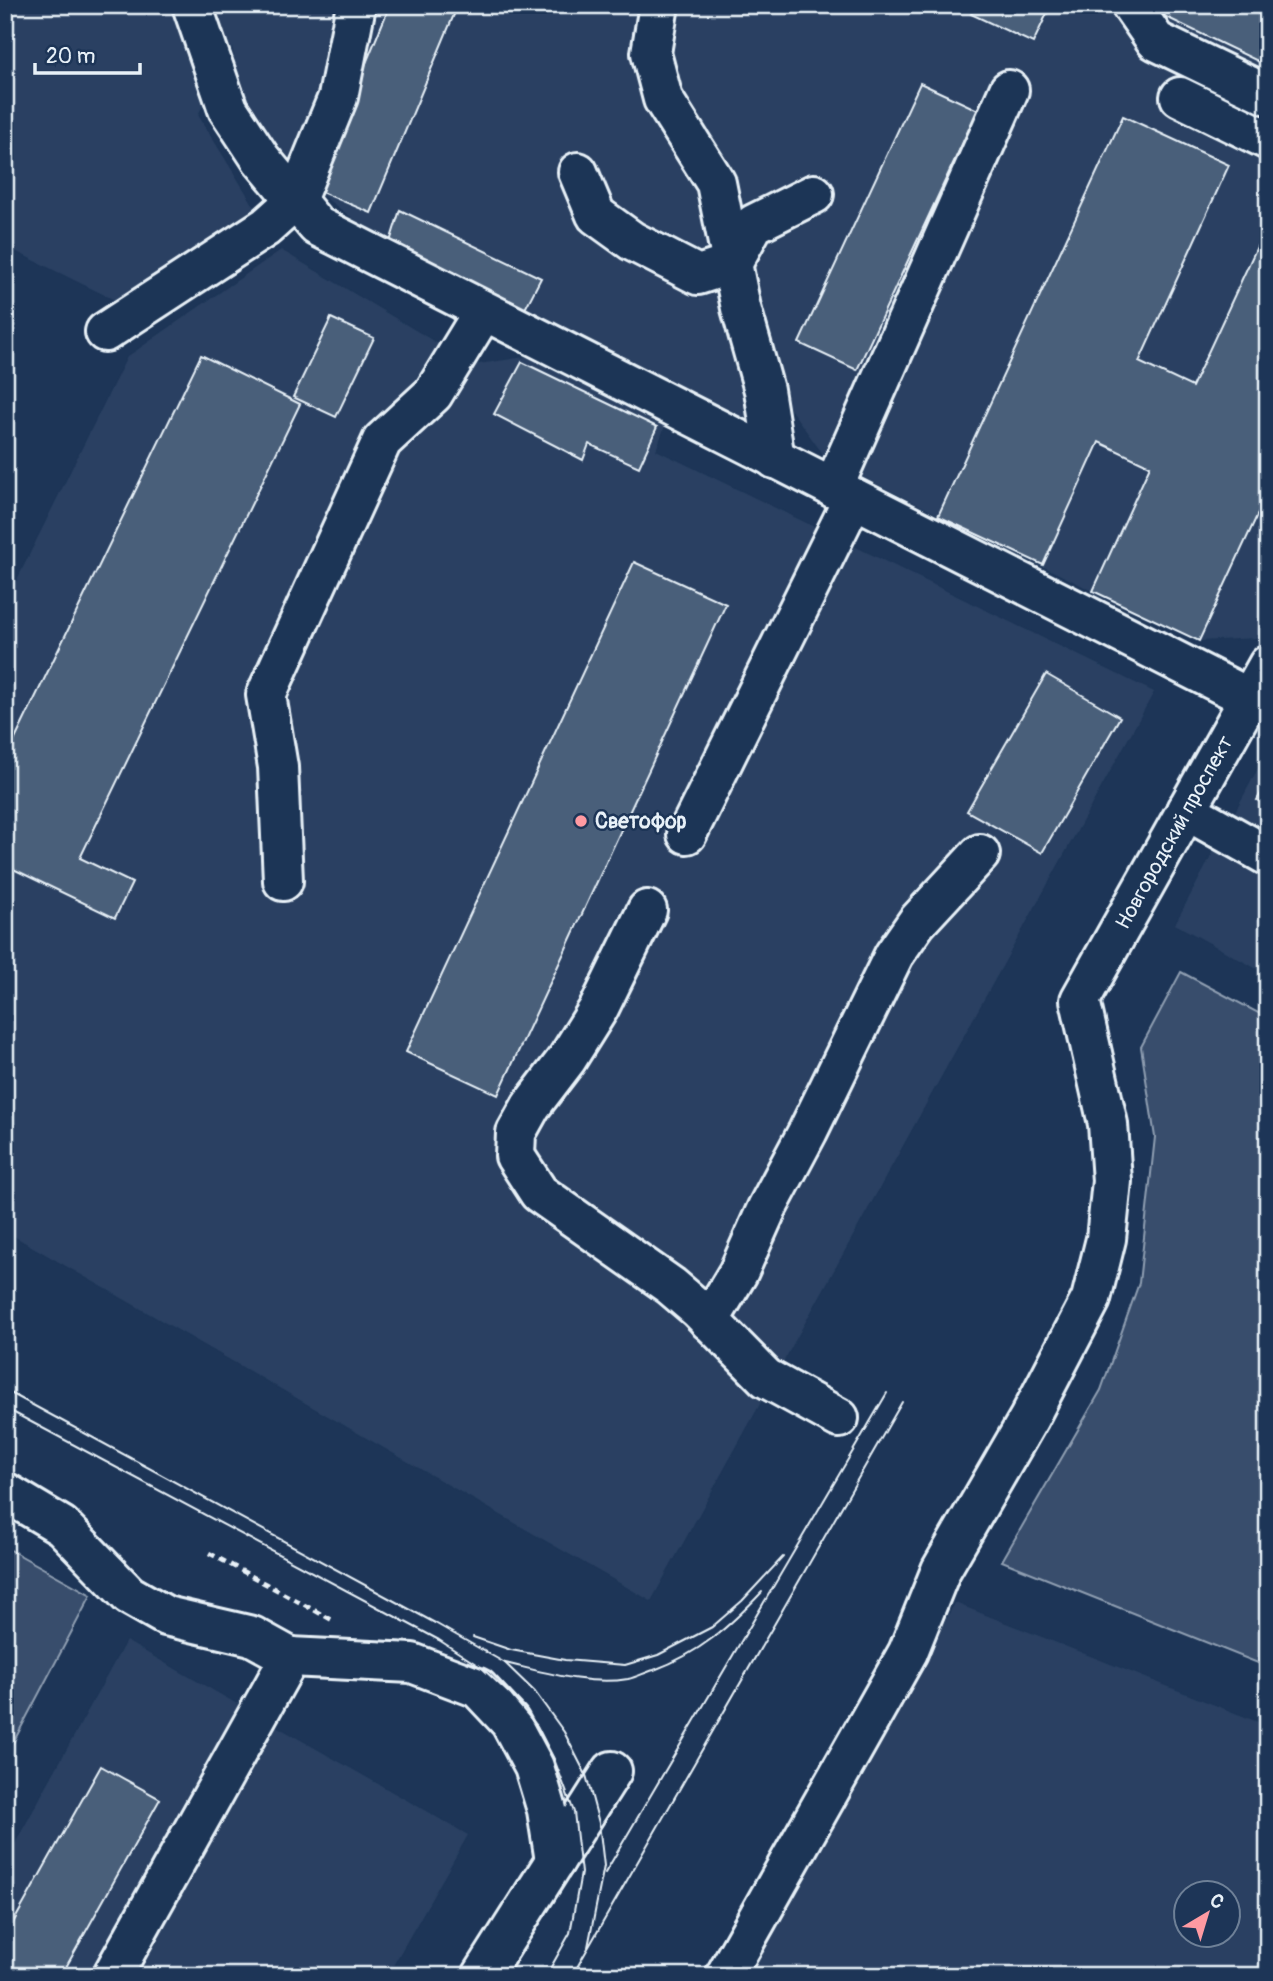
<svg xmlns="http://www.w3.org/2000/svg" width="1273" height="1981" font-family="Pangolin,sans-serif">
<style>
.built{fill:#2a4162;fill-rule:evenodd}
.green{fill:#374d6c;stroke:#909fb2;stroke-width:2}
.building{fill:#495e7a;stroke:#e8f1f8;stroke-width:2}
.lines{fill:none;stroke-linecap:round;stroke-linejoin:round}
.minor-casing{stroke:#e8f1f8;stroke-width:44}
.path{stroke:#e8f1f8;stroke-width:4.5;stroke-dasharray:7 5;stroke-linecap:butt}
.minor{stroke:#1d3557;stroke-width:38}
.tram{stroke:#e8f1f8;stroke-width:2}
.poi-dot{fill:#ff9aa2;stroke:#1d3557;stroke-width:2.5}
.labels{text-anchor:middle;stroke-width:5;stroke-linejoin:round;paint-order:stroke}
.poi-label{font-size:21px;font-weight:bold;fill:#e8f1f8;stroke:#1d3557;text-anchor:start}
.street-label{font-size:21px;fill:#e8f1f8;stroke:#1d3557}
</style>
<rect width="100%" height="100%" fill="#1d3557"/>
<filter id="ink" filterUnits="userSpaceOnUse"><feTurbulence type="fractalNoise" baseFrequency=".0143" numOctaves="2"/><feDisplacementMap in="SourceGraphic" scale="14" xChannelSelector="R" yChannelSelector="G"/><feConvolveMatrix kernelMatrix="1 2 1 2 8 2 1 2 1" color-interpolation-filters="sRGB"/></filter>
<g filter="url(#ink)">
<g class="built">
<polygon points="5,5 1268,5 1268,616 1256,638 1199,641 1093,591 842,467 823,454 788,406 744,417 372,233 314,189 246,113 232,47 198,115 259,214 121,303 5,246"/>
<polygon points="281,250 435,342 479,364 531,356 666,423 656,450 1154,692 651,1601 5,1231 5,604 127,357"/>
<polygon points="1268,750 1268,975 1175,924"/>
<path d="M955 1603 1268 1726V1976H745ZM1186 1894H1228V1936H1186Z"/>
<polygon points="126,1641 468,1835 387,1976 5,1976 5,1862"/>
</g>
<g class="green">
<polygon points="1181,972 1268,1018 1268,1667 1002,1561 1101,1390 1139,1283 1155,1137 1141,1047"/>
<polygon points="5,1547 91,1595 5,1758"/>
</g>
<g class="building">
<polygon points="390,5 458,5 371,213 314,189"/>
<polygon points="975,5 1051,5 1033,43 971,14"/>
<polygon points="1169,5 1268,5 1268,66 1164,16"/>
<polygon points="920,83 978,110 857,370 799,343"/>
<polygon points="1123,116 1229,165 1139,362 1192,387 1268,223 1268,492 1199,641 1093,591 1150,466 1099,442 1043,565 938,516"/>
<polygon points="400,210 541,278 525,309 390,242"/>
<polygon points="331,318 374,338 336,417 293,397"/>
<polygon points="201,355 300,404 80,858 132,883 115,918 5,865 5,760"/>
<polygon points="522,362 657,427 639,467 589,444 583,460 494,414"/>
<polygon points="634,562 726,604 498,1095 406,1052"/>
<polygon points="1046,674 1120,717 1042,853 967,811"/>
<polygon points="1268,781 1268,806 1257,800"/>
<polygon points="101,1766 160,1799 61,1976 5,1976 5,1937"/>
</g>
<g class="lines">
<defs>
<g id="minor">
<polyline points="192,5 228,109 261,159 317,226 1249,698"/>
<polyline points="659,5 651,53 663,99 716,183 741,308 764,390 775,459"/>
<polyline points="1131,5 1156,41 1268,95"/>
<polyline points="1180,97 1268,140"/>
<polyline points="578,172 596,215 632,241 698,275 732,264 754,224 814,194"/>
<polyline points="105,332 266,227 296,200 338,97 356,5"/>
<polyline points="833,488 1009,90"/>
<polyline points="1186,810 1268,856"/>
<polyline points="687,834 853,499"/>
<polyline points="283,881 278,767 266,695 382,441 433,394 483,312"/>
<polyline points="647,910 599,1008 567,1059 531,1106 516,1133 515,1156 539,1193 671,1286 698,1309 766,1378 839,1418"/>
<polyline points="709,1321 738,1273 767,1208 808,1131 894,955 917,922 980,854"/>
<polyline points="5,1492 62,1526 129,1595 166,1616 252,1636 290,1657 112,1976"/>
<polyline points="290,1657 412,1663 478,1688 510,1722 534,1767 547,1810 555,1861"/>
<polyline points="482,1976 612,1771"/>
<path id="s1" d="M725 1976 908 1652 941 1570 1029 1418 1091 1299 1106 1239 1112 1181 1108 1124 1080 1000 1268 665"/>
</g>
</defs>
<use href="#minor" class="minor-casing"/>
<polyline class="path" points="209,1553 334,1621"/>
<use href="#minor" class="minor"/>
<g class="tram">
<polyline points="5,1390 435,1623 505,1663 535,1692 564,1732 586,1775 599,1823 604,1866 588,1947"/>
<polyline points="5,1408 439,1640 482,1668 511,1695 537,1726 554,1759 574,1812 581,1873 570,1933 546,1976"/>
<polyline points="473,1637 511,1650 565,1660 625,1665 658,1655 712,1627 742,1601 783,1557"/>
<path d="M505 1663C544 1672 589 1686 628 1679 637 1677 646 1672 654 1670 700 1653 729 1627 762 1592"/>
<polyline points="605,1873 887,1393"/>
<polyline points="572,1976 902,1402"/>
</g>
</g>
</g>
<circle class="poi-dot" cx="581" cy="821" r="7"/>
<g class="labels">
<g class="poi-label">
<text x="595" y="828">Светофор</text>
</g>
<g class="street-label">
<text dy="7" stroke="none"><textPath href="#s1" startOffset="1267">Новгородский проспект</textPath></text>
</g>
</g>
<rect width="1273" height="1981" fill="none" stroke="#1d3557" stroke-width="28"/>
<rect x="14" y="14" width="1245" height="1953" fill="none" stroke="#e8f1f8" stroke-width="2.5" filter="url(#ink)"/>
<g transform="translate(1207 1914) rotate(38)"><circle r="33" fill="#1d3557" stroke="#6e8097" stroke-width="2"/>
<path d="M0-5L12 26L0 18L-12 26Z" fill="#ff9aa2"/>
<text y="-10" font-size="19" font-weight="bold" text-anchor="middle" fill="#e8f1f8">С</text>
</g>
<path d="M35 63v10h105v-10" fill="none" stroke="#e8f1f8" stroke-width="3.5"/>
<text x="46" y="63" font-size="21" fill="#e8f1f8" stroke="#1d3557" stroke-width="5" paint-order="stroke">20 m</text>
</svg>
